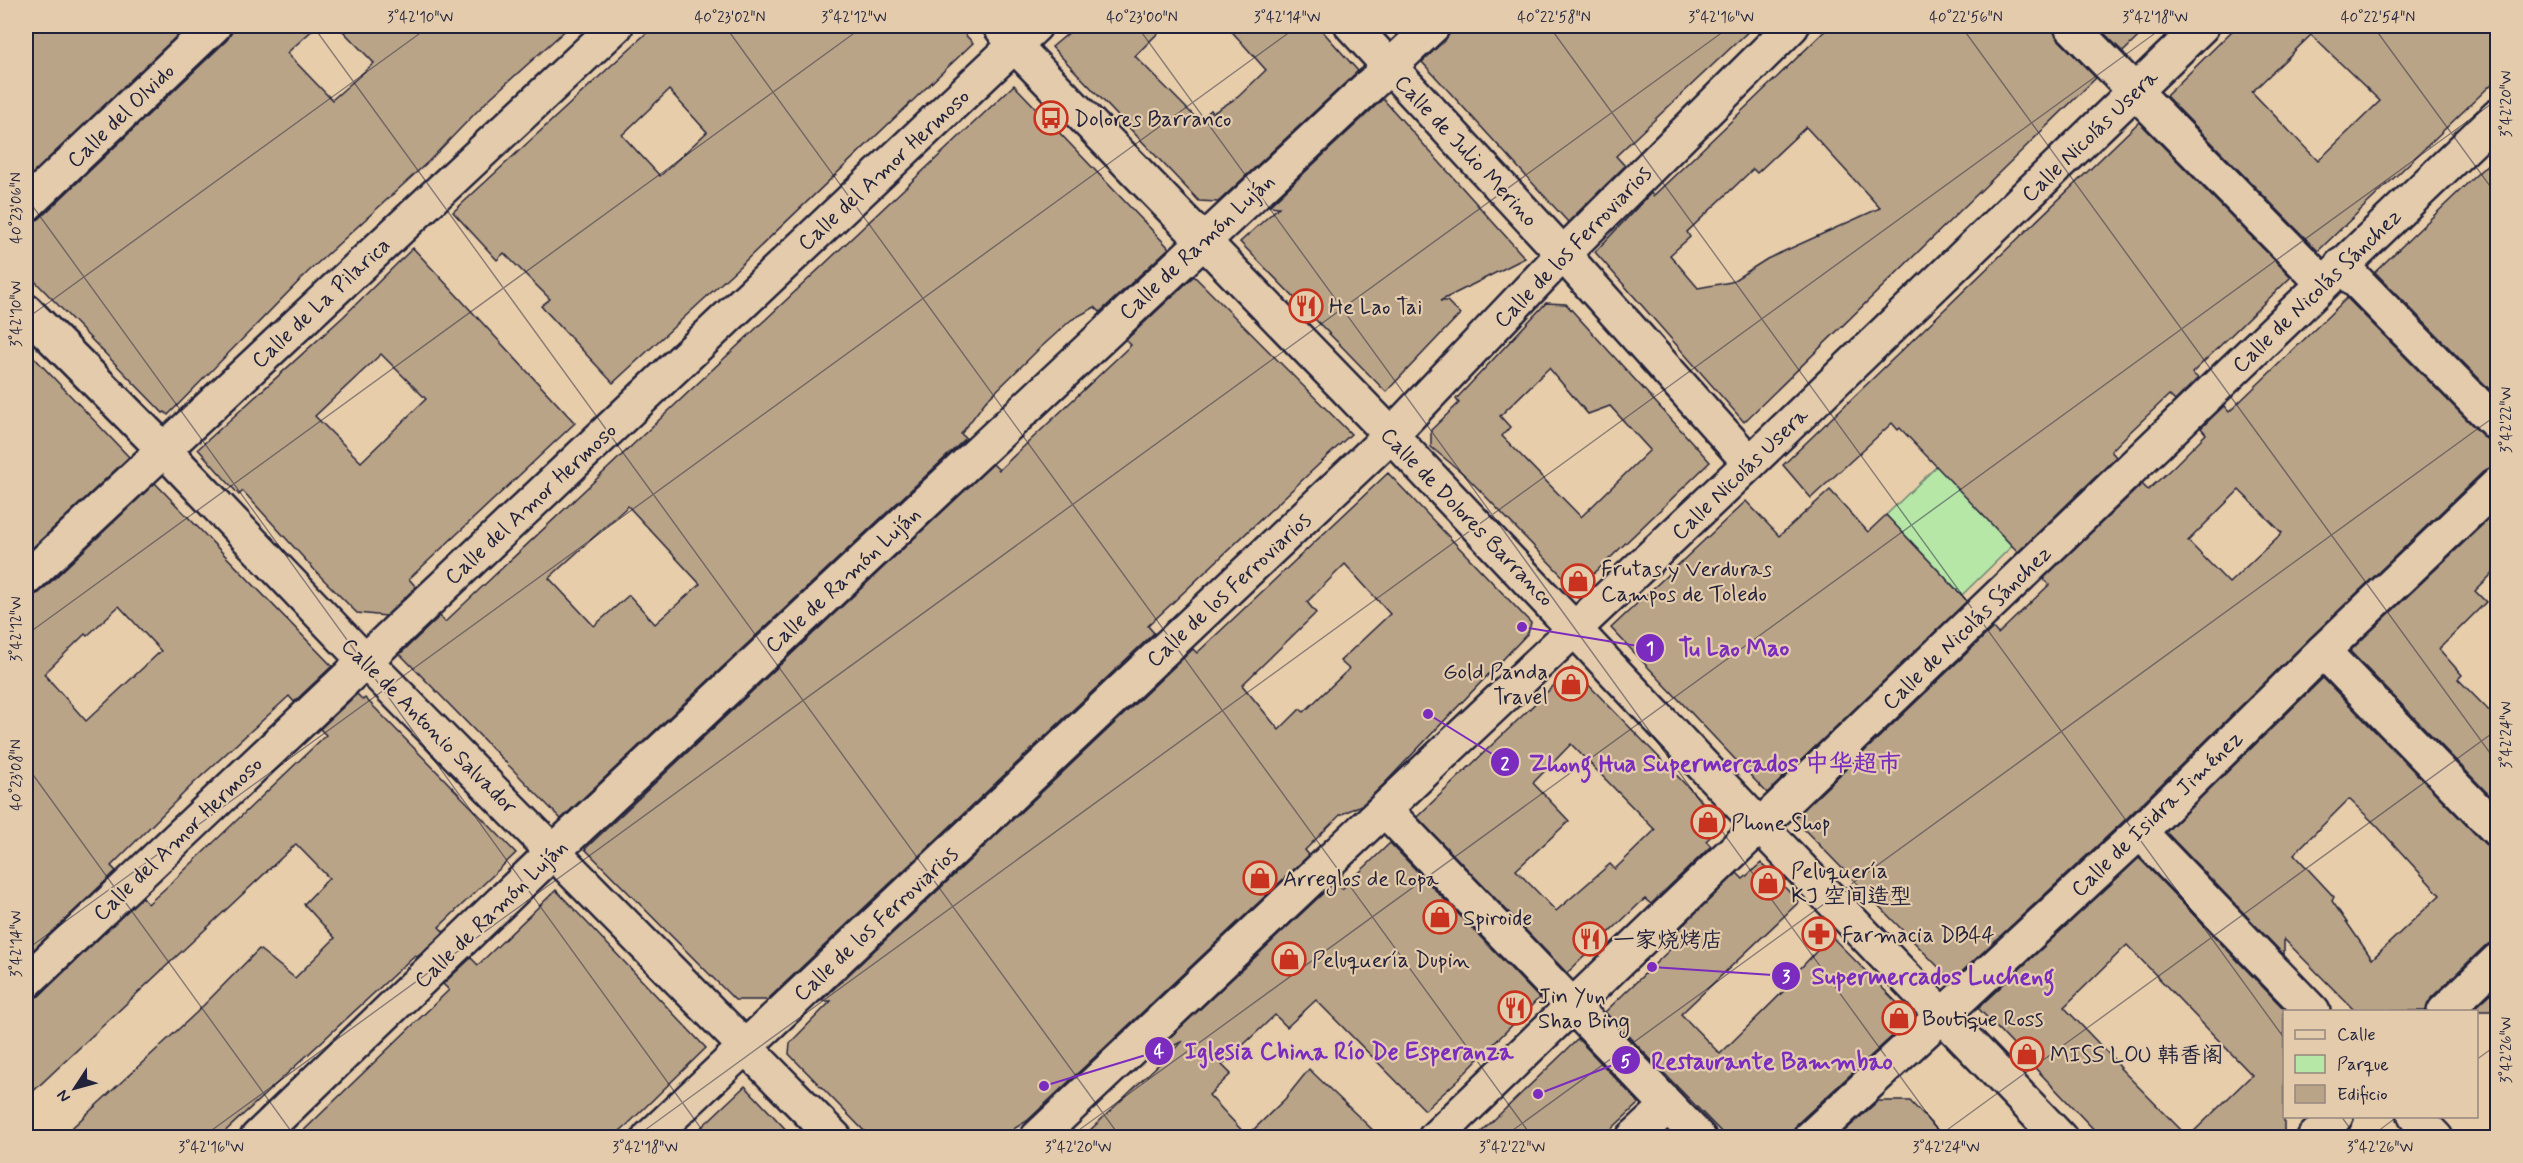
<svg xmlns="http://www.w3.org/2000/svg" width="2523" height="1163" font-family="Mynerve,'LXGW WenKai TC',sans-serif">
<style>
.green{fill:#b6e7a7;stroke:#6c8471;stroke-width:1.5}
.building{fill:#baa488;stroke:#22223b;stroke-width:1.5;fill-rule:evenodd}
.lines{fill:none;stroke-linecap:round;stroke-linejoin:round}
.minor-casing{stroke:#22223b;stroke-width:38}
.minor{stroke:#e3cbac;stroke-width:33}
.ticks{fill:none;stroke:#22223b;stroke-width:1.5;stroke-opacity:0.45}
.labels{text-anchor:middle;stroke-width:4.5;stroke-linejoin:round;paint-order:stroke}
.street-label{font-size:22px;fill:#22223b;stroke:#e3cbac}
.poi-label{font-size:22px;fill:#22223b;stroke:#e3cbac;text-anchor:start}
.leader{fill:none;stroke:#7b2cbf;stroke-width:2}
.callout-dot{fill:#7b2cbf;stroke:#e3cbac;stroke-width:2}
.mark-label{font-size:18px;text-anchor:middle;font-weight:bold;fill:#fff}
.callout-label{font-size:24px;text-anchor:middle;font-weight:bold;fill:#7b2cbf;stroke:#e3cbac;stroke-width:4.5;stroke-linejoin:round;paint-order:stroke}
.neatline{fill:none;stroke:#22223b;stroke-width:2}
.ticks-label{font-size:15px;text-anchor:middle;fill:#22223b}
</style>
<rect width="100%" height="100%" fill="#e7cda9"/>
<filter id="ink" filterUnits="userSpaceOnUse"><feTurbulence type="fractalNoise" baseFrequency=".0167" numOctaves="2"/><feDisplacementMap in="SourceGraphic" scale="12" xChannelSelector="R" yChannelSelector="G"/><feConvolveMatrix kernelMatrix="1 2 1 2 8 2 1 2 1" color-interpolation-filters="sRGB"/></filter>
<g filter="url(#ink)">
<polygon class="green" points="1937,466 2012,546 1962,595 1886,515"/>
<g class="building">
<polygon points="26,26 187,26 26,180"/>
<polygon points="232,26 317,26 287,53 332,100 374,63 338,26 570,26 489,99 429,161 308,272 168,415 165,412 163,413 26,272 26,223 39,219 227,40 232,32"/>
<path d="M654 26H957L973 43 740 266 613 383 541 306 550 299 504 253 497 260 453 212ZM669 90 707 132 660 176 622 135Z"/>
<polygon points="1077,26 1165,26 1135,56 1199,121 1211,110 1213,113 1238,97 1266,70 1227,26 1318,26 1358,71 1218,202 1199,201 1052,47"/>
<polygon points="1388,26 1406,26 1396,35"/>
<polygon points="1451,26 1754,26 1616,156 1625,166 1568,222 1422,62 1446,39"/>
<path d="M1830 26H2053L2058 39 2096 78 1744 422 1595 252 1651 193 1653 196 1693 158ZM1806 127 1880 208 1767 259 1731 282 1698 288 1670 255 1690 237 1687 232 1753 169 1757 173Z"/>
<polygon points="2097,26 2149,26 2123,52"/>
<path d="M2237 26H2498V78L2318 251 2166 96ZM2311 35 2380 101 2318 161 2252 92Z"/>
<path d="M1014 85 1169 248 1100 312 1095 307 1071 320 1039 349 985 402 961 434 966 438 561 819 400 654 440 616 445 622ZM628 506 700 584 655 624 629 595 594 626 549 578Z"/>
<polygon points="1383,99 1525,258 1440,301 1447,301 1460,314 1386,392 1240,242 1279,207 1269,206"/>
<polygon points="2139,122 2291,277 2192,373 2198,378 2175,401 2169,395 2130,432 2111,451 2116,457 2018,552 1900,428 1898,430 1892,423 1811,498 1783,465"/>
<polygon points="2498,154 2498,398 2375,272"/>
<path d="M413 248 575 423 409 579 416 587 386 616 357 613 321 577 243 491 239 495 198 449 344 316ZM381 354 426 399 361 462 315 416Z"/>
<polygon points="1194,276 1351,434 1148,626 1154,633 767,1000 735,1000 585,849 993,464 999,470 1131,345 1126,340"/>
<path d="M2347 298 2485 438 2498 443V466L2485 470 2310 638 2127 818 1952 981 1794 819 1993 628 1998 634 2049 585 2043 579 2142 484 2148 490 2172 468 2206 434 2201 428 2224 406 2229 412ZM2239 490 2282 533 2229 583 2188 541Z"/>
<path d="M1546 303 1566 304 1710 462 1582 585H1571L1466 476 1431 447V430L1459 403 1456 399ZM1549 368 1588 414 1610 406 1650 450 1581 517 1502 436 1510 427 1500 416Z"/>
<polygon points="26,349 129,457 26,554"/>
<path d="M1388 473 1531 623 1528 633 1383 785 1363 804 1340 815 1305 850 1309 855 1027 1121 1015 1128 1005 1137H870L789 1054 790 1043 831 1001H821L1193 649 1197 653ZM1345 564 1390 614 1340 661 1349 669 1304 712 1300 709 1279 730 1242 685 1316 613 1307 602Z"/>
<path d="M155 483 332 666 294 702 289 696 194 783 111 866 116 871 26 957V597L39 593ZM119 606 161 651 86 721 44 674 85 634 87 636Z"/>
<polygon points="1830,490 1868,532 1886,515 1967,601 1767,793 1611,628 1746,501 1779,536"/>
<polygon points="2498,510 2498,568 2475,591 2486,602 2439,649 2462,675 2458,679 2498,720 2498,804 2350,651"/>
<path d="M1572 668 1724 824 1706 841 1711 846 1651 904 1645 899 1640 903 1567 973 1417 817ZM1571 744 1655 830 1615 869 1610 864 1556 911 1516 870 1569 821 1533 783Z"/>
<path d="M2323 678 2485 844 2498 849V942L2485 946 2431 998 2426 1011H2355L2284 939V955L2166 832ZM2349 799 2376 825 2440 895 2372 959 2332 901 2334 897 2294 854Z"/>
<polygon points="357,694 363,700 365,698 380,713 516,853 439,927 444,932 417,957 415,955 219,1137 62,1137 196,1013 259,949 295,978 335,938 304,904 329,878 296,844 26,1098 26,1000 39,996 142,897 148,904 169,885 326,735 320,729"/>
<polygon points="1390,843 1539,998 1458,1080 1425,1110 1316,1000 1287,1027 1275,1015 1222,1065 1231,1074 1209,1095 1247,1136 1285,1099 1309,1069 1380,1137 1083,1137 1183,1041 1147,1059 1335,882 1342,889"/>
<path d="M2139 858 2284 1009V1137H2101L1978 1008ZM2127 945 2252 1075 2188 1137 2120 1068 2121 1067 2064 1007Z"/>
<polygon points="1761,863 1799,902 1681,1014 1720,1054 1798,977 1795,974 1831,936 1912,1018 1797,1124 1792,1137 1726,1137 1605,1012 1683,937 1677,931 1737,873 1743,879"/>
<polygon points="556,890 706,1048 628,1124 613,1137 297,1137 449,990 443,984 471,958 478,965"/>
<polygon points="2498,987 2498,1011 2472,1011"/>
<polygon points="1578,1039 1639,1103 1603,1137 1476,1137"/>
<polygon points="745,1086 793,1137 691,1137"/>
<polygon points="1878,1101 1910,1101 1944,1137 1838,1137"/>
</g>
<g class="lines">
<defs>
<g id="minor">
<polyline points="1000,26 1014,45 1391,435 1760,826 2060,1138"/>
<polyline points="1352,26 1563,254 1750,463"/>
<polyline points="2071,26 2323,283"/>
<polyline points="26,205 214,26"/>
<polyline points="2341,265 2498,425"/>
<polyline points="26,311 163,449 364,660 835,1138"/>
<polyline points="26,579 616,26"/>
<polyline points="2323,651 2498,831"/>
<polyline points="1385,810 1699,1138"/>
<polyline points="2140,832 2313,1012"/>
<polyline points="26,982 1035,26"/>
<polyline points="2444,1012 2498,960"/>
<polyline points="2415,1116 2436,1138"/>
<polyline points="257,1138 554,851 1433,26"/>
<polyline points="649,1138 1391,435 1563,254 1792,26"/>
<polyline points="1037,1138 1750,463 2202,26"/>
<polyline points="1435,1138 2498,116"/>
<polyline points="1633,1138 1668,1106"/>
<polyline points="1810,1138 2140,832 2323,651 2498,484"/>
<polyline points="2314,1138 2336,1116"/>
</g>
</defs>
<use href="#minor" class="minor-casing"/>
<use href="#minor" class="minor"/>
</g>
</g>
<path class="ticks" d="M313 26 1121 1138M725 26 1533 1138M1137 26 1945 1138M1549 26 2284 1038M1961 26 2498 764M2373 26 2498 197M26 197 708 1138M26 319 430 26M26 635 864 26M26 765 296 1138M26 950 1298 26M2476 1060 2498 1044M2341 1116 2357 1138M201 1138 1731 26M634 1138 2165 26M1068 1138 2498 99M1502 1138 2498 414M1936 1138 2498 729M2369 1138 2398 1116"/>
<defs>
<symbol id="bus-ring" viewBox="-11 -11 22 22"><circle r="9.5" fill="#e3cbac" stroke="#c8321e" stroke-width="1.5"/><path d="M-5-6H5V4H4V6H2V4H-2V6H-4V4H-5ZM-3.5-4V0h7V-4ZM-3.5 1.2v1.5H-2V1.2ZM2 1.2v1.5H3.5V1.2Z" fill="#c8321e"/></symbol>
<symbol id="restaurant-ring" viewBox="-11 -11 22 22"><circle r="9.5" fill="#e3cbac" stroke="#c8321e" stroke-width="1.5"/><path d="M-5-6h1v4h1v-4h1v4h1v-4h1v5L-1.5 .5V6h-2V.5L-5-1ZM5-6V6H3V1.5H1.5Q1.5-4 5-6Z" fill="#c8321e"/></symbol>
<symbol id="shop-ring" viewBox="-11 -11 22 22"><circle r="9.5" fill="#e3cbac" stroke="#c8321e" stroke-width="1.5"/><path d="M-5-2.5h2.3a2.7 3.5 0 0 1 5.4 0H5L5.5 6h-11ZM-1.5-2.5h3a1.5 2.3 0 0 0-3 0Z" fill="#c8321e"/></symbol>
<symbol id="pharmacy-ring" viewBox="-11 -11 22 22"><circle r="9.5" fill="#e3cbac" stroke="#c8321e" stroke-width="1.5"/><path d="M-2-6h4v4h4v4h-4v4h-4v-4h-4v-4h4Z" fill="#c8321e"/></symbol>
</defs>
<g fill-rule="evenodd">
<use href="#bus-ring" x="1032" y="99" width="38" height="38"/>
<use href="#restaurant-ring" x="1287" y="287" width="38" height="38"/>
<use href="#shop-ring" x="1559" y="562" width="38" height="38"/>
<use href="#shop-ring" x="1552" y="665" width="38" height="38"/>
<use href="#shop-ring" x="1689" y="803" width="38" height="38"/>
<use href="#shop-ring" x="1241" y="859" width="38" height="38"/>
<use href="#shop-ring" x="1749" y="864" width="38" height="38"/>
<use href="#shop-ring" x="1421" y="898" width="38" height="38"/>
<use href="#pharmacy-ring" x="1800" y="915" width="38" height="38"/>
<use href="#restaurant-ring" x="1571" y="920" width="38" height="38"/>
<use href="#shop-ring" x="1270" y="940" width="38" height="38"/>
<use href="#restaurant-ring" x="1496" y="989" width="38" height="38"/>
<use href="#shop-ring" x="1880" y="999" width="38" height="38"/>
<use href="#shop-ring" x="2008" y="1035" width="38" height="38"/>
</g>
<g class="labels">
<g class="street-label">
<text transform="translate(120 115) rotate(-44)" y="8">Calle del Olvido</text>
<text transform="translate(2089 135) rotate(-44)" y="8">Calle Nicolás Usera</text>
<text transform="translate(1467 150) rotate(47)" y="8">Calle de Julio Merino</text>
<text transform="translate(883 169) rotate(-43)" y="8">Calle del Amor Hermoso</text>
<text transform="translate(1196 246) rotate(-43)" y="8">Calle de Ramón Luján</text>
<text transform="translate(1572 246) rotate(-46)" y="8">Calle de los Ferroviarios</text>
<text transform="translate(2316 290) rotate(-44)" y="8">Calle de Nicolás Sánchez</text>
<text transform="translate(320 302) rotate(-43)" y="8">Calle de La Pilarica</text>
<text transform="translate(1739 473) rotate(-44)" y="8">Calle Nicolás Usera</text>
<text transform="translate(530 503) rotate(-43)" y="8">Calle del Amor Hermoso</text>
<text transform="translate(1468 516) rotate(46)" y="8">Calle de Dolores Barranco</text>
<text transform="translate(842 579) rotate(-43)" y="8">Calle de Ramón Luján</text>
<text transform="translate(1228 589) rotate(-43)" y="8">Calle de los Ferroviarios</text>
<text transform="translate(1966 627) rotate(-44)" y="8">Calle de Nicolás Sánchez</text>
<text transform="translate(430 725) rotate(45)" y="8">Calle de Antonio Salvador</text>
<text transform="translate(2156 813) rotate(-44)" y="8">Calle de Isidra Jiménez</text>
<text transform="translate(177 838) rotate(-44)" y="8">Calle del Amor Hermoso</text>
<text transform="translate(490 913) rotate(-44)" y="8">Calle de Ramón Luján</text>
<text transform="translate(875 923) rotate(-43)" y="8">Calle de los Ferroviarios</text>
</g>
<g class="poi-label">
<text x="1074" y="126">Dolores Barranco</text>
<text x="1329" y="314">He Lao Tai</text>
<text x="1601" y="576">Frutas y Verduras<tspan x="1601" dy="25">Campos de Toledo</tspan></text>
<text x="1548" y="679" text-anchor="end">Gold Panda<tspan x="1548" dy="25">Travel</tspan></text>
<text x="1731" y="830">Phone Shop</text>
<text x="1791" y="878">Peluquería<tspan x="1791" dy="25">KJ 空间造型</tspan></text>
<text x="1283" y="886">Arreglos de Ropa</text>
<text x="1463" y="925">Spiroide</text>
<text x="1842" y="942">Farmacia DB44</text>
<text x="1613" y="947">一家烧烤店</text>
<text x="1312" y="967">Peluquería Dupin</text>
<text x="1538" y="1003">Jin Yun<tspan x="1538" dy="25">Shao Bing</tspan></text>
<text x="1922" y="1026">Boutique Ross</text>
<text x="2050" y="1062">MISS LOU 韩香阁</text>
</g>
</g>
<path class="leader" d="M1522 627L1650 648M1428 714L1505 762M1652 967L1786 976M1044 1086L1159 1051M1538 1094L1626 1060"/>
<g class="callout-dot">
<circle cx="1522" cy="627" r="6"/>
<circle cx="1428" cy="714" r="6"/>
<circle cx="1652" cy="967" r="6"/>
<circle cx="1044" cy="1086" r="6"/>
<circle cx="1538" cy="1094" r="6"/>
<circle cx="1650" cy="648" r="15"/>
<circle cx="1505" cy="762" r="15"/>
<circle cx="1786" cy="976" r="15"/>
<circle cx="1159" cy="1051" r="15"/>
<circle cx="1626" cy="1060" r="15"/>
</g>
<g class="mark-label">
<text x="1650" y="654">1</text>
<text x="1505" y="769">2</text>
<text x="1786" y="982">3</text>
<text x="1159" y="1057">4</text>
<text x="1626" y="1067">5</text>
</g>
<g class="callout-label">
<text x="1734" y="656">Tu Lao Mao</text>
<text x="1715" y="771">Zhong Hua Supermercados 中华超市</text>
<text x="1933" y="984">Supermercados Lucheng</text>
<text x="1349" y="1059">Iglesia China Río De Esperanza</text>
<text x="1772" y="1069">Restaurante Bammbao</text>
</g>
<rect width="2523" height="1163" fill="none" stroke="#e3cbac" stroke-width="66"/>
<rect x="2283" y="1010" width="195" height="108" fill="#e3cbac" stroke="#96877f" stroke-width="1.5"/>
<rect x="2295" y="1030" width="30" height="9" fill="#e3cbac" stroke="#96877f" stroke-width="1.5"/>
<text x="2337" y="1040" font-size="18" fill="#22223b">Calle</text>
<rect x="2295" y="1055" width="30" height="18" fill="#b6e7a7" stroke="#96877f" stroke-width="1.5"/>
<text x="2337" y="1070" font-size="18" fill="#22223b">Parque</text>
<rect x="2295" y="1085" width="30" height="18" fill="#baa488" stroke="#96877f" stroke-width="1.5"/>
<text x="2337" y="1100" font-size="18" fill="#22223b">Edificio</text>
<g transform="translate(75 1088) rotate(234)" stroke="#e3cbac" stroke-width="4.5" paint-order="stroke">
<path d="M0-4.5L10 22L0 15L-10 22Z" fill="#22223b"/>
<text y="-9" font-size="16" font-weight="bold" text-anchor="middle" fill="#22223b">N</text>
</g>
<rect x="33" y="33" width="2457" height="1097" class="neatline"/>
<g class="ticks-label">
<text x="420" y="22">3°42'10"W</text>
<text x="730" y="22">40°23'02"N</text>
<text x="854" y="22">3°42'12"W</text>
<text x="1142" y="22">40°23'00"N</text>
<text x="1287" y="22">3°42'14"W</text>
<text x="1554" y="22">40°22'58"N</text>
<text x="1721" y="22">3°42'16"W</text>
<text x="1966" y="22">40°22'56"N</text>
<text x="2155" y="22">3°42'18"W</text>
<text x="2378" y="22">40°22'54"N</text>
<text transform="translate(2506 104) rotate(-90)" y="5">3°42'20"W</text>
<text transform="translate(16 208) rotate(-90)" y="5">40°23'06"N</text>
<text transform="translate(16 314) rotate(-90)" y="5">3°42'10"W</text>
<text transform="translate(2506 420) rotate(-90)" y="5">3°42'22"W</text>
<text transform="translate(16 629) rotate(-90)" y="5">3°42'12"W</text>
<text transform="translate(2506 735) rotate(-90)" y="5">3°42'24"W</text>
<text transform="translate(16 775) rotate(-90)" y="5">40°23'08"N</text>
<text transform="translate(16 944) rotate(-90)" y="5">3°42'14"W</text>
<text transform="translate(2506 1050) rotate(-90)" y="5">3°42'26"W</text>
<text x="211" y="1152">3°42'16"W</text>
<text x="645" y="1152">3°42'18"W</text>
<text x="1078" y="1152">3°42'20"W</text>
<text x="1512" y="1152">3°42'22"W</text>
<text x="1946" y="1152">3°42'24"W</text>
<text x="2380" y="1152">3°42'26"W</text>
</g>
</svg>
